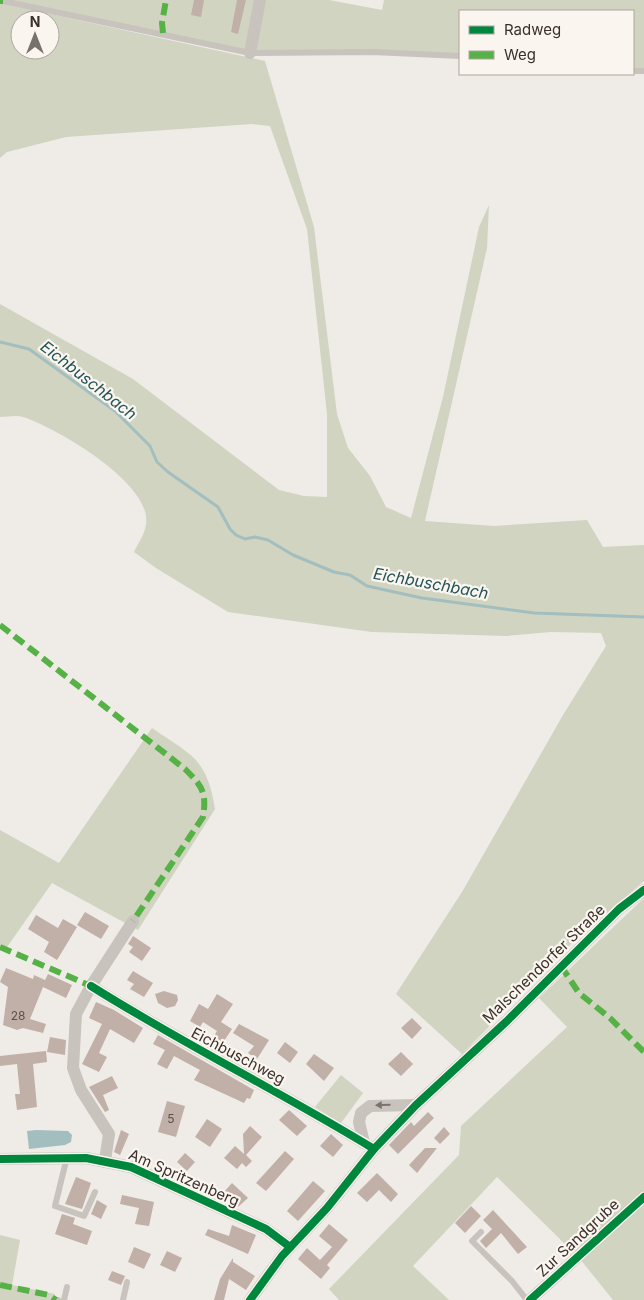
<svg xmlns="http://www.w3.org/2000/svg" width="644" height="1300" font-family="Inter,sans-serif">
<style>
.green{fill:#d0d4c1;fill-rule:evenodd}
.water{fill:#a3bebf}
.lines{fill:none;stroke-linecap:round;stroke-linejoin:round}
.stream{stroke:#a3bebf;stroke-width:3}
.building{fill:#c1b0a8}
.service{stroke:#c9c3be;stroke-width:6}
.minor{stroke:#c9c3be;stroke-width:12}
.quiet{stroke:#56b246;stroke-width:6;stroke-dasharray:12 6;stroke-linecap:butt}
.cycleway-casing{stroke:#faf5ee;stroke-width:11}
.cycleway{stroke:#00873e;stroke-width:8}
.oneway{fill:#7a726e}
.labels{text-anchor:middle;stroke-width:4.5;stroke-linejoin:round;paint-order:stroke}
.number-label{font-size:12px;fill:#5c504b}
.street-label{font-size:15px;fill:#3a302c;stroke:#faf5ee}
.water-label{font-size:16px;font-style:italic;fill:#235459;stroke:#faf5ee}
</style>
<rect width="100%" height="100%" fill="#efebe6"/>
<g class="green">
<polygon points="0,0 329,0 382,10 384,0 644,0 644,69 633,68 633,11 460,11 460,54 250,53"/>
<path d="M0 3 265 61 314 227 337 414 348 448 370 476 386 507 411 518 443 397 479 227 489 205 487 248 425 521 494 526 587 520 603 547 644 545V881L574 941 462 1054 396 994 462 892 563 715 606 646 601 633 551 632 506 636 372 632 228 612 156 568 134 552C140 540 148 530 146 516 141 478 57 428 23 417 16 415 7 417 0 417V304L133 379 279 490 304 496 327 497V414L307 229 270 126 252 124 66 137 7 152 0 158ZM20 20H50V50H20Z"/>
<path d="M152 728C191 755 207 758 215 809L138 930 52 883 7 947 0 948V830L59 863Z"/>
<polygon points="644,898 644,1191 575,1254 497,1177 413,1266 449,1300 339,1300 329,1289 459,1155 461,1126 567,1027 539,998"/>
<polygon points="341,1075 363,1093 341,1123 315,1107"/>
<polygon points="644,1201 644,1300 613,1300 580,1259"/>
<polygon points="0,1235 20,1240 12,1285 55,1294 53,1300 0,1300"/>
</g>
<polygon class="water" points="36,1130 68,1131 72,1135 71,1142 65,1145 29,1149 27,1131"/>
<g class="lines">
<polyline class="stream" points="0,342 29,349 115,411 150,446 157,462 168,472 218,507 230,529 236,535 245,539 255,537 268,540 293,555 334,572 350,575 367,586 422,598 534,613 644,617"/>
</g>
<g class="building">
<polygon points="194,0 204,0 201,17 191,15"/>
<polygon points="237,0 246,0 238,34 231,32"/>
<polygon points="85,912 109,926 101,939 77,925"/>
<polygon points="36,915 58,928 63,919 77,927 57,960 44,952 49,942 28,929"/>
<polygon points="133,936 151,948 142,961 129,952 133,947 128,944"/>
<polygon points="6,968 33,979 34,975 45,980 48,974 72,985 66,998 43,987 30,1019 46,1024 43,1033 23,1028 17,1030 3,1025 8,987 0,982"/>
<polygon points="133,971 153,983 144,997 130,989 134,984 127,980"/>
<polygon points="164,991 177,995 178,1000 175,1006 167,1008 158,1003 155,994"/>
<polygon points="217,994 233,1004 221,1022 232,1029 220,1047 211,1041 217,1031 203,1022 200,1027 190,1021 199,1004 208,1009"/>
<polygon points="96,1002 114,1010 143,1028 134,1043 110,1029 99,1053 107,1057 99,1072 82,1064 102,1024 89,1018"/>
<polygon points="412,1018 422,1028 412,1039 401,1028"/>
<polygon points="239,1024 269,1040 257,1059 248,1053 254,1046 233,1033"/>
<polygon points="158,1035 254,1090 250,1099 247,1098 244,1103 194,1080 200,1070 174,1056 167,1069 157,1064 165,1050 153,1044"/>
<polygon points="50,1037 66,1040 65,1055 47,1052"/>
<polygon points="285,1042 298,1052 290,1063 277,1053"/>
<polygon points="46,1051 47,1062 33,1064 37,1107 17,1110 15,1094 20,1094 17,1064 0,1066 0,1056"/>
<polygon points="401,1052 413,1064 401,1076 388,1064"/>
<polygon points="314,1054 334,1068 324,1081 306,1064"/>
<polygon points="112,1076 118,1088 103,1095 109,1110 105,1112 89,1087"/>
<polygon points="167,1101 185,1106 176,1137 158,1132"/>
<polygon points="289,1110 307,1126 297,1136 279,1120"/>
<polygon points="428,1112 434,1118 398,1154 389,1145 411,1122 414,1126"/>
<polygon points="207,1119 222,1129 210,1147 195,1137"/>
<polygon points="250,1126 262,1137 246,1155 252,1161 246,1167 242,1163 237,1169 224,1158 235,1146 244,1154 243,1134"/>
<polygon points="444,1127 450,1134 440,1144 434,1138"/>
<polygon points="121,1130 129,1134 120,1155 114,1152"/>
<polygon points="331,1134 343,1145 333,1157 320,1146"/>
<polygon points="425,1148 437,1148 417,1173 409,1165"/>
<polygon points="285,1151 294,1159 266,1191 256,1183"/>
<polygon points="185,1153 195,1162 187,1171 177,1162"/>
<polygon points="377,1173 398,1194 391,1202 379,1190 367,1202 357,1193"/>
<polygon points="76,1177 91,1183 82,1209 65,1204"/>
<polygon points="313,1181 325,1191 298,1221 287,1211"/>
<polygon points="232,1183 248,1198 238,1207 223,1193"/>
<polygon points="122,1195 154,1202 149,1226 135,1224 139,1208 120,1204"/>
<polygon points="97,1200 107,1206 101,1219 91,1214"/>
<polygon points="471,1206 481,1216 465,1233 455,1223"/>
<polygon points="493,1210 527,1247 518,1254 501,1233 486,1248 480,1241 492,1229 483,1220"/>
<polygon points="62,1214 75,1218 73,1224 92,1231 87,1245 55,1234"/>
<polygon points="329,1224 348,1240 327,1265 330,1268 321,1279 298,1259 307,1248 320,1260 332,1247 319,1236"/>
<polygon points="232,1225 256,1235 248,1254 205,1235 208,1229 229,1236"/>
<polygon points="134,1247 151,1254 144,1269 128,1262"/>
<polygon points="167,1251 182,1258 175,1272 160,1265"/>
<polygon points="233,1258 233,1262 255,1276 246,1290 229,1279 224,1300 214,1300 220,1279"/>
<polygon points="112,1271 125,1276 121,1285 108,1280"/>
</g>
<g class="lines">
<g class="service">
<polyline points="3,1 250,53 373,52 460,56"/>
<polyline points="633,71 644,71"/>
<polyline points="67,1157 55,1206 84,1216 95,1192"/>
<polyline points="481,1232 472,1241 512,1281 527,1300"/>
<polyline points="56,1300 58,1300"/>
<polyline points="64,1300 67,1287"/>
<polyline points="123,1300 127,1282"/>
</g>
<g class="minor">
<polyline points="250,53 260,0"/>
<path d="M91 986C183 1044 281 1092 374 1149"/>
<polyline points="364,1143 359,1122 361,1113 370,1106 416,1105"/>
<polyline points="0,1159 86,1158 131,1167 266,1229 290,1247"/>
<polyline points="105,1160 109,1134 81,1090 73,1068 76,1014 91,986 133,921"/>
<polyline points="250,1300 282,1256 327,1208 374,1149 416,1105 507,1021 619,909 644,890"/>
<polyline points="530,1300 644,1197"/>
</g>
<g class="quiet">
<polyline points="0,1 3,1"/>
<polyline points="163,33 162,23 166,0"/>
<path d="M0 625 185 769C202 786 207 792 203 817L133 921"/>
<polyline points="0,947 91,986"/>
<polyline points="561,966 579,993 610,1018 644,1052"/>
<polyline points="0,1285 49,1295 56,1300"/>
</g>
<defs>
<g id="cycleway">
<path d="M91 986C183 1044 281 1092 374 1149"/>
<polyline points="0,1159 86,1158 131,1167 266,1229 290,1247"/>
<polyline points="250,1300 282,1256 327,1208 374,1149 416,1105 507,1021 619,909 644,890"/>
<polyline points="530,1300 644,1197"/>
</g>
</defs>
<use href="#cycleway" class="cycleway-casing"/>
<use href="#cycleway" class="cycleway"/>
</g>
<defs><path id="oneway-solid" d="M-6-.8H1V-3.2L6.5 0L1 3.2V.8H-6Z" transform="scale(1.25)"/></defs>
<use class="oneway" href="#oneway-solid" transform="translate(383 1105) rotate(179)"/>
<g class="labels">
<g class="number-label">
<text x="18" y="1020">28</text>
<text x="171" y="1123">5</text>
</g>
<g class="street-label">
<text transform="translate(544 964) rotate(-44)" y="5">Malschendorfer Straße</text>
<text transform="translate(238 1056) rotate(28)" y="5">Eichbuschweg</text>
<text transform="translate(184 1178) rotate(24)" y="5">Am Spritzenberg</text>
<text transform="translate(578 1238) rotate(-43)" y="5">Zur Sandgrube</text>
</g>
<g class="water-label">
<text transform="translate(89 380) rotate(38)" y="6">Eichbuschbach</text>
<text transform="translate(431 583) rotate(10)" y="6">Eichbuschbach</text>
</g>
</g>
<rect x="459" y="10" width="175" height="65" fill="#faf5ee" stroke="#ada6a0"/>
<rect x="469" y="26" width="25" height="8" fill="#00873e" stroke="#ada6a0"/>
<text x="504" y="35" font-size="15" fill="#3a302c">Radweg</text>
<rect x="469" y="51" width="25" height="8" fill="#56b246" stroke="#ada6a0"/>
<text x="504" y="60" font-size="15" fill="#3a302c">Weg</text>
<g transform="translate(35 35)"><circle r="24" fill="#faf5ee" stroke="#ada6a0"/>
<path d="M0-4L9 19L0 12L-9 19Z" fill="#79716d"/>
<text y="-8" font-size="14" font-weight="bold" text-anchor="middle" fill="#3a302c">N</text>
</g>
</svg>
